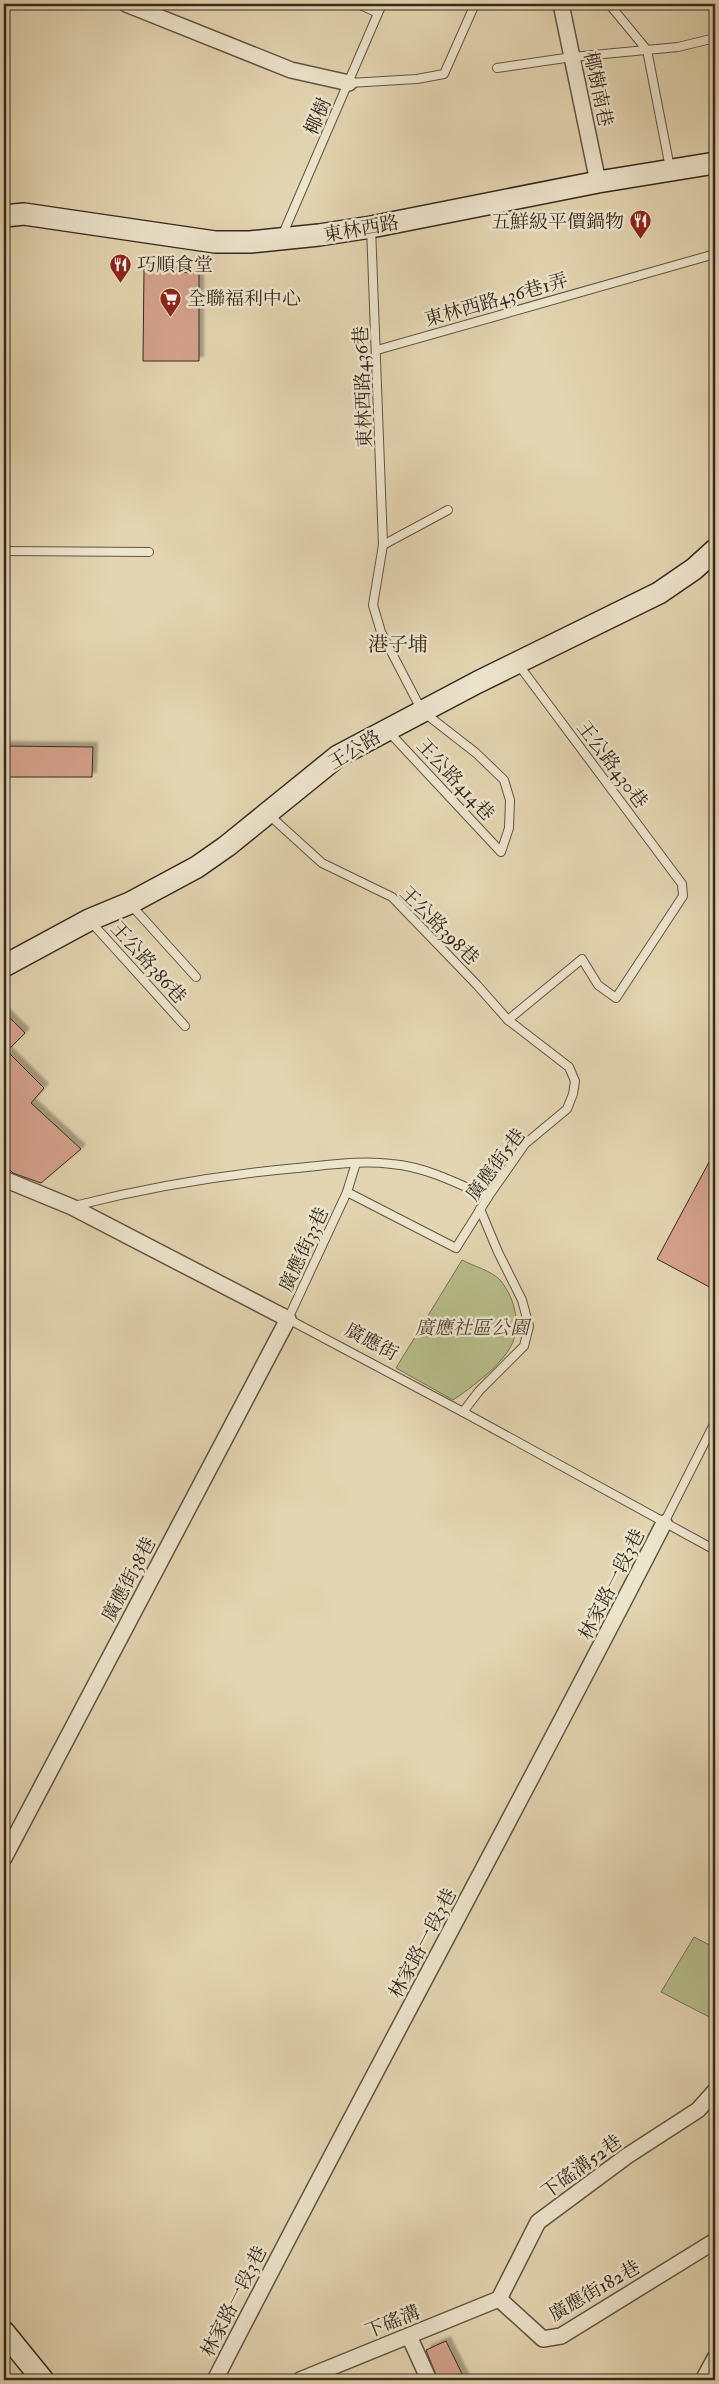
<svg xmlns="http://www.w3.org/2000/svg" width="719" height="2384" font-family="'IM FELL Double Pica','Noto Serif TC',serif">
<style>
.green{fill:#b6bd8a;stroke:#767454}
.building{fill:#d6a28e;stroke:#352a1e;filter:url(#shadow)}
.lines{fill:none;stroke-linecap:round;stroke-linejoin:round}
.lane-casing{stroke:#605543;stroke-width:10}
.street-casing{stroke:#605543;stroke-width:18}
.secondary-casing{stroke:#352a1e;stroke-width:24}
.lane{stroke:#ede4cc;stroke-width:8}
.street{stroke:#ede4cc;stroke-width:15}
.secondary{stroke:#ede4cc;stroke-width:21}
.labels{text-anchor:middle;stroke-width:5;stroke-linejoin:round;paint-order:stroke}
.street-label{font-size:19px;fill:#352a1e;stroke:#ede4cc}
.poi-label{font-size:19px;fill:#352a1e;stroke:#ede4cc;text-anchor:start}
.park-label{font-size:19px;font-style:italic;fill:#4f4734;stroke:#ede4cc}
.neighbourhood-label{font-size:20px;fill:#352a1e;stroke:#ede4cc}
</style>
<defs>
<filter id="shadow"><feDropShadow dx="4.5" dy="-4.5" stdDeviation="1" flood-color="#0004"/></filter>
</defs>
<rect width="100%" height="100%" fill="#e3d5b1"/>
<filter id="stains"><feTurbulence type="fractalNoise" baseFrequency=".004" numOctaves="4"/><feColorMatrix values="0 0 0 0 .2 0 0 0 0 .09 0 0 0 0 .02 0 0 0 .5 -.17"/></filter>
<radialGradient id="worn" r=".72"><stop offset=".6" stop-color="#630" stop-opacity="0"/><stop offset="1" stop-color="#630" stop-opacity=".3"/></radialGradient>
<g class="green">
<path d="M462 1260C473 1266 492 1271 500 1280 516 1299 523 1330 508 1351 496 1369 471 1388 453 1400L396 1368Z"/>
<polygon points="694,1937 715,1948 715,2020 661,1992"/>
</g>
<g class="building">
<polygon points="144,268 199,274 199,361 143,361"/>
<polygon points="4,746 93,747 92,777 4,777"/>
<polygon points="4,1012 25,1033 7,1051 44,1088 31,1103 81,1149 41,1183 13,1173 4,1164"/>
<polygon points="715,1151 715,1290 657,1259"/>
<polygon points="446,2341 465,2380 438,2380 426,2350"/>
</g>
<g class="lines">
<defs>
<g id="lane">
<polyline points="358,4 378,13"/>
<polyline points="609,4 647,50 670,168"/>
<polyline points="497,68 572,57 678,47 715,38"/>
<polyline points="349,83 417,79 444,74 475,4"/>
<polyline points="371,227 383,545 373,605 381,632 422,711 476,753 504,780 510,800 509,828 501,852 388,731"/>
<polyline points="282,236 382,4"/>
<polyline points="377,350 715,254"/>
<polyline points="383,545 448,510"/>
<polyline points="4,551 149,552"/>
<polyline points="268,814 322,863 392,897 477,985 508,1020 569,1067 575,1081 573,1094 567,1109 525,1144 488,1197 456,1248 347,1192"/>
<polyline points="131,905 196,977"/>
<polyline points="91,922 185,1026"/>
<polyline points="508,1020 582,959 598,985 616,998 683,896 682,884 518,664"/>
<polyline points="356,1163 347,1192 288,1319 463,1412 715,1550"/>
<path d="M74 1206C149 1187 220 1175 297 1168 329 1165 361 1160 392 1164 426 1167 457 1183 488 1197"/>
<polyline points="463,1412 479,1391 524,1346 529,1326 522,1300 498,1252 480,1209"/>
<polyline points="664,1523 715,1422"/>
</g>
<g id="street">
<polyline points="126,4 291,70 349,83"/>
<polyline points="561,4 598,182"/>
<polyline points="4,1179 72,1207 288,1319 4,1858"/>
<polyline points="499,2299 538,2222 627,2156 698,2110 715,2091"/>
<polyline points="499,2299 543,2339 561,2336 715,2241"/>
<polyline points="409,2336 429,2380"/>
<path d="M215 2380C362 2093 517 1810 664 1523"/>
<polyline points="300,2380 499,2299"/>
<polyline points="703,2380 715,2358"/>
</g>
<g id="secondary">
<polyline points="4,216 24,214 215,242 250,242 319,235 371,227 598,182 715,163"/>
<polyline points="4,966 89,920 130,903 197,867 227,846 338,756 478,682 659,593 694,569 715,550"/>
<polyline points="4,2332 43,2380"/>
</g>
</defs>
<use href="#lane" class="lane-casing"/>
<use href="#street" class="street-casing"/>
<use href="#secondary" class="secondary-casing"/>
<use href="#lane" class="lane"/>
<use href="#street" class="street"/>
<use href="#secondary" class="secondary"/>
</g>
<defs>
<symbol id="restaurant-pin" viewBox="-11 -11 22 30"><path d="M0 17L-7.5 6A9.5 9.5 0 1 1 7.5 6Z" fill="#8f2418" stroke="#ede4cc"/><path d="M-5-6h1v4h1v-4h1v4h1v-4h1v5L-1.5 .5V6h-2V.5L-5-1ZM5-6V6H3V1.5H1.5Q1.5-4 5-6Z" fill="#fff"/></symbol>
<symbol id="supermarket-pin" viewBox="-11 -11 22 30"><path d="M0 17L-7.5 6A9.5 9.5 0 1 1 7.5 6Z" fill="#8f2418" stroke="#ede4cc"/><path d="M-6-5.5h2.5l.6 2H6L4.5 2H-2.5L-4.4-4H-6ZM-1.5 3.2a1.3 1.3 0 1 0 .1 0ZM3 3.2a1.3 1.3 0 1 0 .1 0Z" fill="#fff"/></symbol>
</defs>
<g fill-rule="evenodd">
<use href="#restaurant-pin" x="628" y="208" width="25" height="34"/>
<use href="#restaurant-pin" x="108" y="252" width="25" height="34"/>
<use href="#supermarket-pin" x="158" y="286" width="25" height="34"/>
</g>
<g class="labels">
<g class="street-label">
<text transform="translate(599 89) rotate(78)" y="7">椰樹南巷</text>
<text transform="translate(317 116) rotate(-66)" y="7">椰樹</text>
<text transform="translate(361 228) rotate(-10)" y="7">東林西路</text>
<text transform="translate(496 299) rotate(-16)" y="7">東林西路436巷1弄</text>
<text transform="translate(362 387) rotate(-92)" y="7">東林西路436巷</text>
<text transform="translate(354 749) rotate(-31)" y="7">王公路</text>
<text transform="translate(613 764) rotate(53)" y="7">王公路430巷</text>
<text transform="translate(456 779) rotate(47)" y="7">王公路414巷</text>
<text transform="translate(440 925) rotate(45)" y="7">王公路398巷</text>
<text transform="translate(149 962) rotate(48)" y="7">王公路386巷</text>
<text transform="translate(495 1164) rotate(-53)" y="7">廣應街5巷</text>
<text transform="translate(303 1249) rotate(-65)" y="7">廣應街33巷</text>
<text transform="translate(372 1341) rotate(28)" y="7">廣應街</text>
<text transform="translate(128 1579) rotate(-62)" y="7">廣應街38巷</text>
<text transform="translate(611 1584) rotate(-63)" y="7">林家路一段3巷</text>
<text transform="translate(422 1943) rotate(-62)" y="7">林家路一段3巷</text>
<text transform="translate(581 2166) rotate(-36)" y="7">下磘溝52巷</text>
<text transform="translate(594 2290) rotate(-30)" y="7">廣應街182巷</text>
<text transform="translate(233 2301) rotate(-63)" y="7">林家路一段3巷</text>
<text transform="translate(392 2321) rotate(-22)" y="7">下磘溝</text>
</g>
<g class="poi-label">
<text x="624" y="228" text-anchor="end">五鮮級平價鍋物</text>
<text x="137" y="271">巧順食堂</text>
<text x="187" y="305">全聯福利中心</text>
</g>
<g class="park-label">
<text x="472" y="1334">廣應社區公園</text>
</g>
<g class="neighbourhood-label">
<text x="398" y="651">港子埔</text>
</g>
</g>
<rect width="719" height="2384" fill="none" stroke="#e3d5b1" stroke-width="20"/>
<rect x="5" y="5" width="709" height="2374" fill="none" stroke="#352a1e" stroke-width="2.5"/>
<rect x="10" y="10" width="699" height="2364" fill="none" stroke="#352a1e"/>
<rect width="100%" height="100%" filter="url(#stains)"/>
<rect width="100%" height="100%" fill="url(#worn)"/>
</svg>
